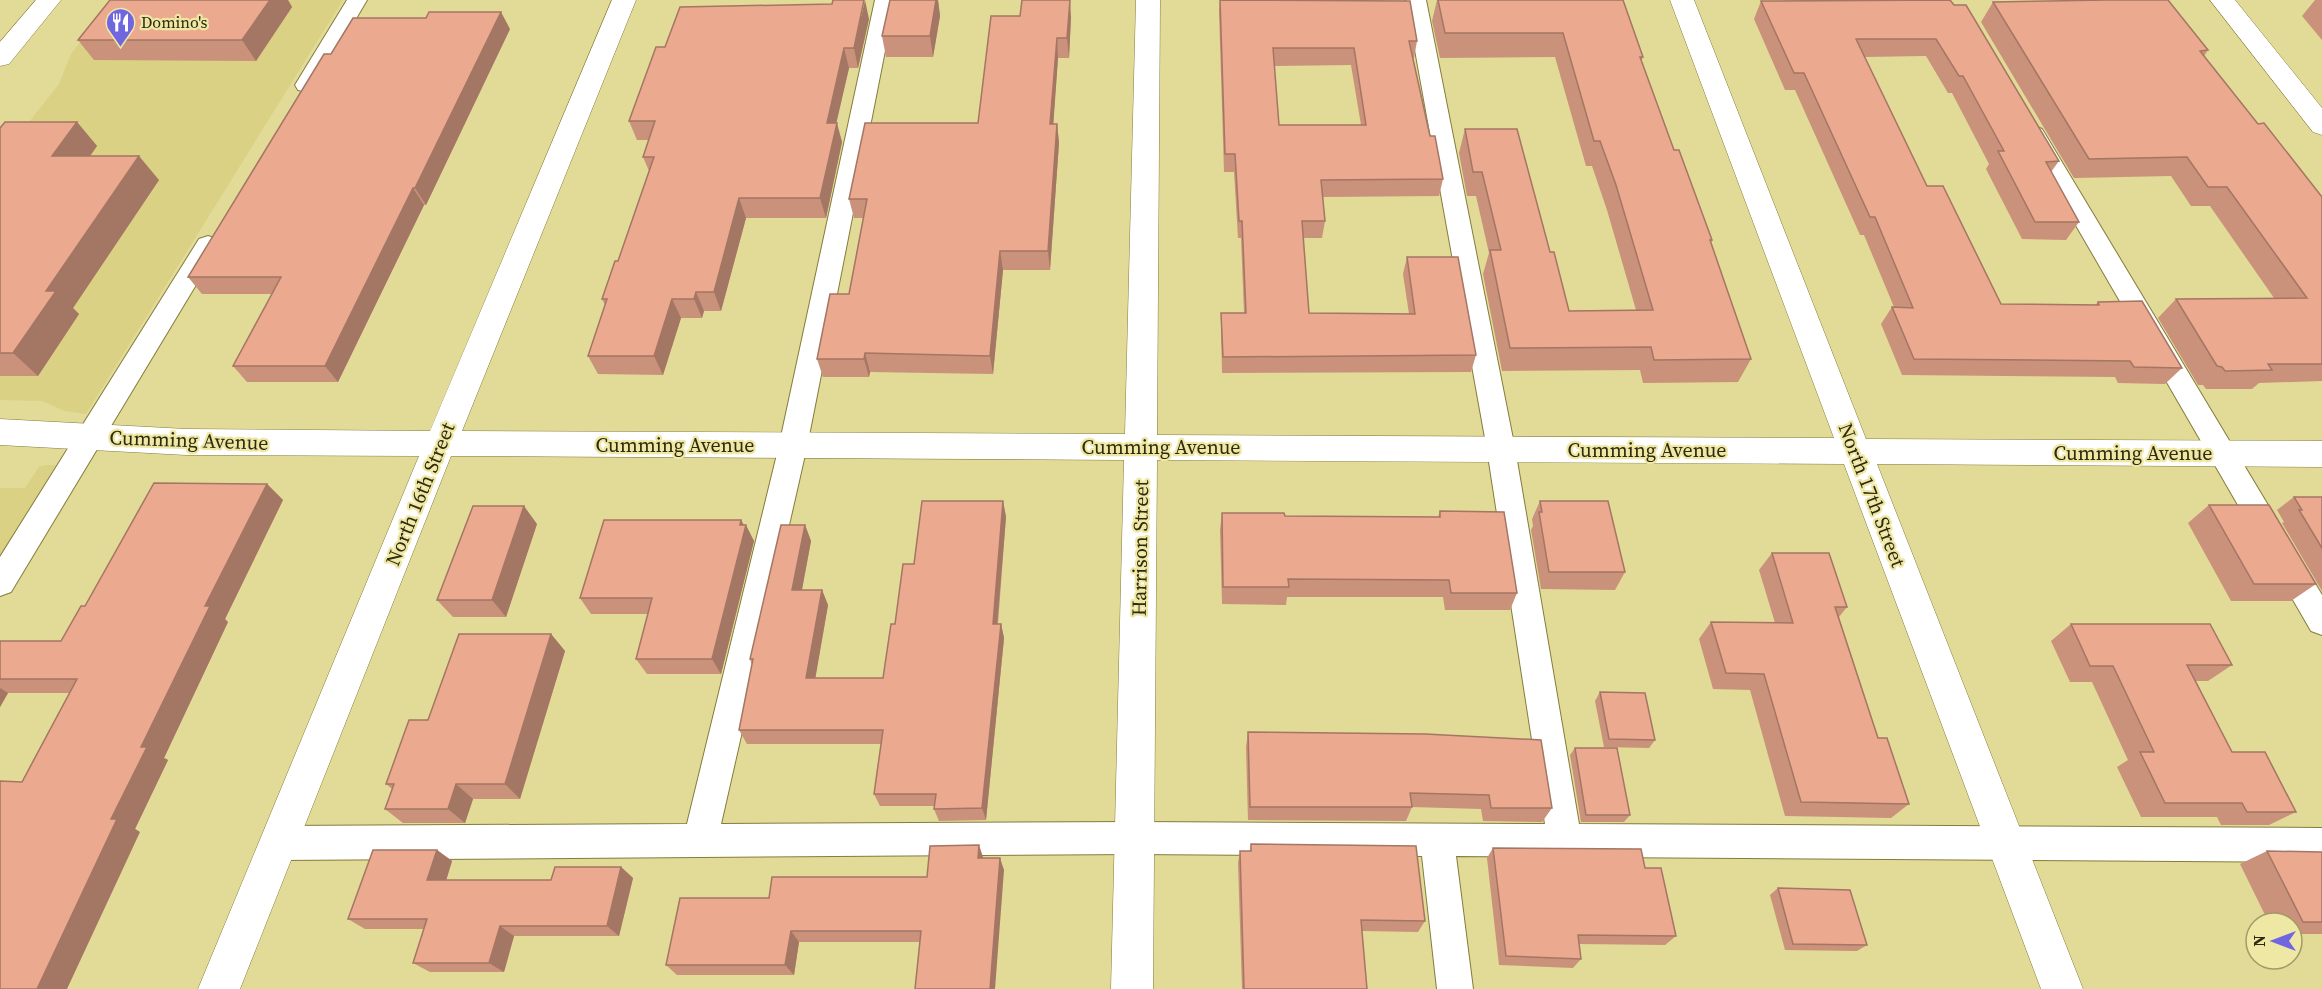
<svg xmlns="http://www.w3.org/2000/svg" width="2322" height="989" font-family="'Source Serif 4',serif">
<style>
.built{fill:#dad185}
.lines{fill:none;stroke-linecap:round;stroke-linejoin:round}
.lane-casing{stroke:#847c3b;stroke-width:2}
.street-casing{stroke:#847c3b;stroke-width:1}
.highway-casing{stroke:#847c3b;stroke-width:1}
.lane{fill:#fff;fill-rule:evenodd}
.street{fill:#fff;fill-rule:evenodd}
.highway{fill:#fff;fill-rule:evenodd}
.wall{fill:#ca917b;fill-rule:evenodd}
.shaded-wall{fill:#a47664}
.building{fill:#eba98f;stroke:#a47664;stroke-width:1.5;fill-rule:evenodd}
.labels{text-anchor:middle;stroke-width:4.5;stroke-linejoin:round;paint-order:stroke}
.far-poi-label{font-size:16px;fill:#2e2a0f;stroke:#efe7a4;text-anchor:start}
.street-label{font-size:20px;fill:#2e2a0f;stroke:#efe7a4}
</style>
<rect width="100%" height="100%" fill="#e2da97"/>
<g class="built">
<polygon points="113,0 343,0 86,414 65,411 42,401 0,400 0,159 59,84 71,54"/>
<polygon points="45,465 56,465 0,556 0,488 25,488 39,467"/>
</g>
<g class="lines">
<defs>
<g id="lane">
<polygon points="347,0 367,0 314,90 306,92 298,90 295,85"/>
<polygon points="875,0 895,0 807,446 721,824 1135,822 1545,824 1487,449 1406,0 1426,0 1515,449 1579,824 2322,828 2322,862 1456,856 1473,989 1437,989 1422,856 1135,854 278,860 266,855 261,843 266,831 278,826 687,824 779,446"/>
<polygon points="2034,126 2042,129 2045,134 2322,595 2322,635 2311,631 2023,134 2026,129"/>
<polygon points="208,236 217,239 220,245 11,592 0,596 0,557 199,239"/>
</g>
<g id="street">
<polygon points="612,0 636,0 462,431 1125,434 1136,0 1160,0 1157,435 1834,438 1670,0 1694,0 1866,439 2322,441 2322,467 1877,464 2083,989 2041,989 1844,464 1157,460 1153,989 1111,989 1124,460 451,456 240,989 198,989 419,456 186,455 0,445 0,419 186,429 430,431"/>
<polygon points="2210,0 2235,0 2322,108 2322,135 2313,132"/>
</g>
<polygon id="highway" points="36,0 61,0 9,64 0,66 0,42"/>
</defs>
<use href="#lane" class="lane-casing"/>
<use href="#street" class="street-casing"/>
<use href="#highway" class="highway-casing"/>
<use href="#lane" class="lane"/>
<use href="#street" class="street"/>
<use href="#highway" class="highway"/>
</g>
<g class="wall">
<polygon points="110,0 288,0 292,7 256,61 94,60 78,40"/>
<polygon points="890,0 938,0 940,16 933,57 886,57 882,36"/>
<path d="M1220 0 1417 41 1414 58H1413L1430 136 1443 179 1439 196 1323 197 1325 221 1322 238H1303L1309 313 1409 314 1403 274 1407 257 1476 355 1471 372 1222 373 1221 329V313H1244L1241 238H1238L1234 172H1224L1219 11ZM1351 65 1361 125H1279L1274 66Z"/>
<polygon points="1437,0 1623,0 1643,57 1641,62 1674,150 1712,240 1711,243 1751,359 1738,382 1643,383 1640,370 1502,371 1483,274 1489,253 1476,196 1467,196 1459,153 1465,129 1550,252 1569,311 1636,310 1607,210 1592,166 1586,166 1555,57 1440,58 1432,21"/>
<polygon points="1950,0 2059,161 2051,172 2079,222 2066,240 2022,239 1986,169 1989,164 1952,93 1948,93 1926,56 1864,57 1927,186 2001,304 2095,305 2098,302 2182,368 2165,384 2118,383 2115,377 1902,375 1881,324 1892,307 1894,307 1864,235 1860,235 1795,90 1785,90 1754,19 1761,1"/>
<polygon points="2315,0 2322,0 2322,40 2302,16"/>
<polygon points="1993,2 2208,50 2204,56 2258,124 2322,197 2322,381 2259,383 2252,389 2206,389 2203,385 2198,385 2158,318 2176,299 2274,298 2210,206 2191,206 2171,176 2074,178 1981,22"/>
<polygon points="832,4 869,19 858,68 849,68 836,123 842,142 826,218 746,218 721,311 704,311 702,318 681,318 663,375 598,374 588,356 605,305 602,299 618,261 649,171 643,157 648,140 637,140 629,121 665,47"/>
<polygon points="1071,17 1069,58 1058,58 1053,124 1057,124 1059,143 1050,270 1003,270 993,374 870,372 869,377 823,377 817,359 849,294 863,218 854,218 849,199 978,123"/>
<polygon points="510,29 426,205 424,205 338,382 247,382 233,366 272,294 202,294 188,277 331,54"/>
<polygon points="77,122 97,146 90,156 159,180 73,308 79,314 38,376 0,376 0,128"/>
<polygon points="267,484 283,500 225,619 228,622 164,758 168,760 135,829 140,832 22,782 70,693 8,693 0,707 0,641 61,641 85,606"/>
<polygon points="2294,497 2322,497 2322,591 2282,523 2284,522 2277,510"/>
<polygon points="1003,501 1006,517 998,624 1001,624 1004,638 986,820 939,821 934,809 934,806 880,806 874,794 881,744 747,744 739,730 752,665 750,659 805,525 811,541 802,590 822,590 828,605 815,678 883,678 895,624 914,564"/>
<polygon points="1540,501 1625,572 1615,590 1541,589 1531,530 1533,526 1532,519"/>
<polygon points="2209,505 2316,584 2291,601 2231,601 2188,523"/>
<polygon points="1440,511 1517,593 1510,610 1445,610 1443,597 1287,597 1286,605 1222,604 1220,530 1222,513 1285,516 1438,517"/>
<polygon points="741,520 754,541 721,674 647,674 636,659 648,614 591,614 580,598"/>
<polygon points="537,524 506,617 453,617 437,600"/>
<polygon points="1772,553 1847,607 1839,617 1878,738 1909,804 1891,818 1785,816 1750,690 1713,689 1699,639 1711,622 1775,623 1759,570"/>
<polygon points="2071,624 2232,665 2208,681 2196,681 2232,752 2296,812 2269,825 2221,825 2217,817 2141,817 2117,767 2128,760 2092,682 2070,682 2051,641"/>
<polygon points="551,634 565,651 520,799 473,799 465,823 403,823 385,809 392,789 386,784 428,720"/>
<polygon points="1600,692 1655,740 1649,748 1604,747 1595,701"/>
<polygon points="1248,732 1552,808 1542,822 1483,821 1481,809 1412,807 1406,821 1248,820 1246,747"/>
<polygon points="1575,748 1630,815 1624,822 1581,822 1570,755"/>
<polygon points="1251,844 1425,921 1418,932 1362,931 1367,989 1242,989 1238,863 1240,851 1250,851"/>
<polygon points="1493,848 1645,868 1676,936 1665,945 1579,944 1581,959 1573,968 1499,965 1487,858"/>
<polygon points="437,850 452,861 446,880 551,880 621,867 633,878 619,936 514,936 504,972 430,972 413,963 424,929 365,929 348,919"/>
<polygon points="2267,851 2322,852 2322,934 2292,934 2292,923 2269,923 2240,864"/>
<polygon points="983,858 1004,870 920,942 799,942 794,975 677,975 666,965 769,898 927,877"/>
<polygon points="1778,888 1867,945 1857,951 1785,950 1770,895"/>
</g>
<g class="shaded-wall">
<polygon points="270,0 288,0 292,7 256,61 242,40"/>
<polygon points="865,0 869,19 858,68 854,48"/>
<polygon points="936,0 938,0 940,16 933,57 930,36"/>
<polygon points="1070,0 1071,17 1069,58 1067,38"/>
<polygon points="501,12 510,29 426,205 415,188"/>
<polygon points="1057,38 1058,58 1052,143 1050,124"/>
<polygon points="844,48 849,68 832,142 827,123"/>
<polygon points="77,122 97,146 73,180 52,156"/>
<polygon points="837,123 842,142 826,218 820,198"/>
<polygon points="1057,124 1059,143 1050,270 1048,251"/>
<polygon points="139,156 159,180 73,308 79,314 38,376 13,353 46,291"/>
<polygon points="413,188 424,205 338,382 325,366"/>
<polygon points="739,198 746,218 721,311 714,292"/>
<polygon points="1000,251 1003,270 993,374 990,356"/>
<polygon points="696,292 704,311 702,318 694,299"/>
<polygon points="672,299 681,318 663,375 654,356"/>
<polygon points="865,353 870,372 869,377 864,359"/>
<polygon points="267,484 283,500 225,619 228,622 164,758 168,760 135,829 140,832 67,989 37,989 141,747 205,606"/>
<polygon points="1003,501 1006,517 996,638 993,624"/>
<polygon points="524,506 537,524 506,617 492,600"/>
<polygon points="741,520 745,528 746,525 754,541 721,674 712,659"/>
<polygon points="805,525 811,541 799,605 792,590"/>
<polygon points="822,590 828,605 813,692 806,678"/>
<polygon points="1001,624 1004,638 986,820 982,808"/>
<polygon points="551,634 565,651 520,799 505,784"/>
<polygon points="0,688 8,693 0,707"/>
<polygon points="456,784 473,799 465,823 448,809"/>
<polygon points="979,845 983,857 982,870 978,858"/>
<polygon points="437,850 452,861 443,891 427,880"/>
<polygon points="1000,858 1004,870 995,989 990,989"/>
<polygon points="621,867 633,878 619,936 607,926"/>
<polygon points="500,926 514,936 504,972 489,963"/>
<polygon points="791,931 799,942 794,975 785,965"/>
</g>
<g class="building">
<polygon points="110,0 270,0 242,40 78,40"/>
<polygon points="833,0 864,0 854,48 844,48 827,123 837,123 820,198 739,198 714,292 696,292 694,299 672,299 654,356 588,356 607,299 602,299 615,261 618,261 654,157 643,157 655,121 629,121 656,47 665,47 680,7 832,4"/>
<polygon points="890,0 936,0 930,36 882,36"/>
<polygon points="1022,0 1070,0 1067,38 1057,38 1050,124 1057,124 1048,251 1000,251 990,356 865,353 864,359 817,359 830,294 849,294 867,199 849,199 865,123 978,123 991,16 1020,16"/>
<path d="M1220 0 1410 1 1417 41H1409L1430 136H1435L1443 179 1321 180 1325 221H1302L1309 313 1415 314 1407 257H1458L1476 355 1223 357 1221 313H1246L1242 221H1239L1235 154H1225ZM1273 48H1354L1366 125H1279Z"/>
<polygon points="1438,0 1623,0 1643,57 1640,57 1674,150 1679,150 1712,240 1710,240 1751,359 1654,360 1651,347 1510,348 1490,250 1501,250 1482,172 1473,172 1465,129 1517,129 1550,252 1554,252 1569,311 1653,310 1616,185 1600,141 1594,141 1563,33 1445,33"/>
<polygon points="1950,0 1954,5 1966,5 2059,161 2046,162 2079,222 2035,222 1998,151 2004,151 1963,76 1959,76 1936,39 1856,39 1927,186 1943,186 2001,304 2099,305 2098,302 2142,301 2182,368 2134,367 2130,361 1914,359 1892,307 1913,308 1875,217 1870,217 1804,73 1794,73 1761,1"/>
<polygon points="2107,0 2168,0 2208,50 2200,51 2258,124 2264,123 2322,197 2322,364 2268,364 2272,370 2225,371 2222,367 2217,366 2176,299 2307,298 2227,187 2208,187 2187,157 2089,159 1993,2"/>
<polygon points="429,12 501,12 415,188 413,188 325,366 233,366 281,277 188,277 324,54 331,54 353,18 426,18"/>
<polygon points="5,122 77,122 52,156 139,156 46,291 56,291 13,353 0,353 0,128"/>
<polygon points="154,483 267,484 205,606 210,606 141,747 147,747 111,819 117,819 37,989 0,989 0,781 22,782 77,679 0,679 0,641 61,641 81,606 85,606"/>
<polygon points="2294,497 2322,497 2322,548 2299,510 2302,510"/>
<polygon points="922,501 1003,501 993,624 1001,624 982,808 934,809 936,794 874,794 883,730 739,730 753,659 750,659 781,525 805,525 792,590 822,590 806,678 883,678 891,624 895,624 903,564 914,564"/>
<polygon points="1540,501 1608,501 1625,572 1549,572 1539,512 1542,512"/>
<polygon points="2209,505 2269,505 2316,584 2254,584"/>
<polygon points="473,506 524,506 492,600 437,600"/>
<polygon points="1440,511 1504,512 1517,593 1451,593 1449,580 1288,579 1289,587 1223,587 1222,513 1284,513 1285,516 1440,517"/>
<polygon points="604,520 741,520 740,525 746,525 712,659 636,659 652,598 580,598"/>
<polygon points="1772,553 1829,553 1847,607 1835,607 1878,738 1887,738 1909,804 1801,802 1764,674 1726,673 1711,622 1793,623"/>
<polygon points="2071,624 2210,624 2232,665 2187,665 2232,752 2265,752 2296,812 2247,812 2242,803 2165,803 2140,752 2154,752 2113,666 2090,666"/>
<polygon points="459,634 551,634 505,784 456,784 448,809 385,809 394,784 386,784 409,720 428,720"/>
<polygon points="1600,692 1645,693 1655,740 1609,739"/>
<polygon points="1248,732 1425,734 1541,740 1552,808 1491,808 1489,795 1410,793 1412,807 1250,807"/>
<polygon points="1575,748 1617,748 1630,815 1586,815"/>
<polygon points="1251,844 1416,846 1425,921 1361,920 1367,989 1244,989 1240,851 1251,851"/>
<polygon points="979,845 978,858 1000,858 990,989 915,989 921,931 791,931 785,965 666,965 680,898 769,898 772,877 927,877 930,846"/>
<polygon points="1493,848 1641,849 1645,868 1661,868 1676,936 1578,935 1581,959 1506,956"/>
<polygon points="373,850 437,850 427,880 551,880 555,867 621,867 607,926 500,926 489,963 413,963 427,919 348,919"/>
<polygon points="2267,851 2322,852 2322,922 2303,922"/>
<polygon points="1778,888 1850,890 1867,945 1793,944"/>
</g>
<defs>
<symbol id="restaurant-pin" viewBox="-11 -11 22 30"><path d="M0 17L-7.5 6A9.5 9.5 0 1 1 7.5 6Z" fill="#6f66e0" stroke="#efe7a4"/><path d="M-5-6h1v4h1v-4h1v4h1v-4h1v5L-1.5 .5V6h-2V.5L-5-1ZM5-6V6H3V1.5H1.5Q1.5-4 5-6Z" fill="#fff"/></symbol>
</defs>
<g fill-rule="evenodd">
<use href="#restaurant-pin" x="104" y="6" width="33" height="45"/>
</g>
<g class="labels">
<g class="far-poi-label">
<text x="141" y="28">Domino's</text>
</g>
<g class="street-label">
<text transform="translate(189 440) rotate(2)" y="7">Cumming Avenue</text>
<text x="675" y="452">Cumming Avenue</text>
<text x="1161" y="454">Cumming Avenue</text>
<text x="1647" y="457">Cumming Avenue</text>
<text x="2133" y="460">Cumming Avenue</text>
<text transform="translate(420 494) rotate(-68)" y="7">North 16th Street</text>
<text transform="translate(1872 495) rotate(69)" y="7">North 17th Street</text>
<text transform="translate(1140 548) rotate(-89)" y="7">Harrison Street</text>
</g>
</g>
<g transform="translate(2274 941) rotate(270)"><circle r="28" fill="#efe7a4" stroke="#a29b68" stroke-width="1.5"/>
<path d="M0-4.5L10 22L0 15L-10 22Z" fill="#6f66e0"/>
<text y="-9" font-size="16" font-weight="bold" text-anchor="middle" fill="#2e2a0f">N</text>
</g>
</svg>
